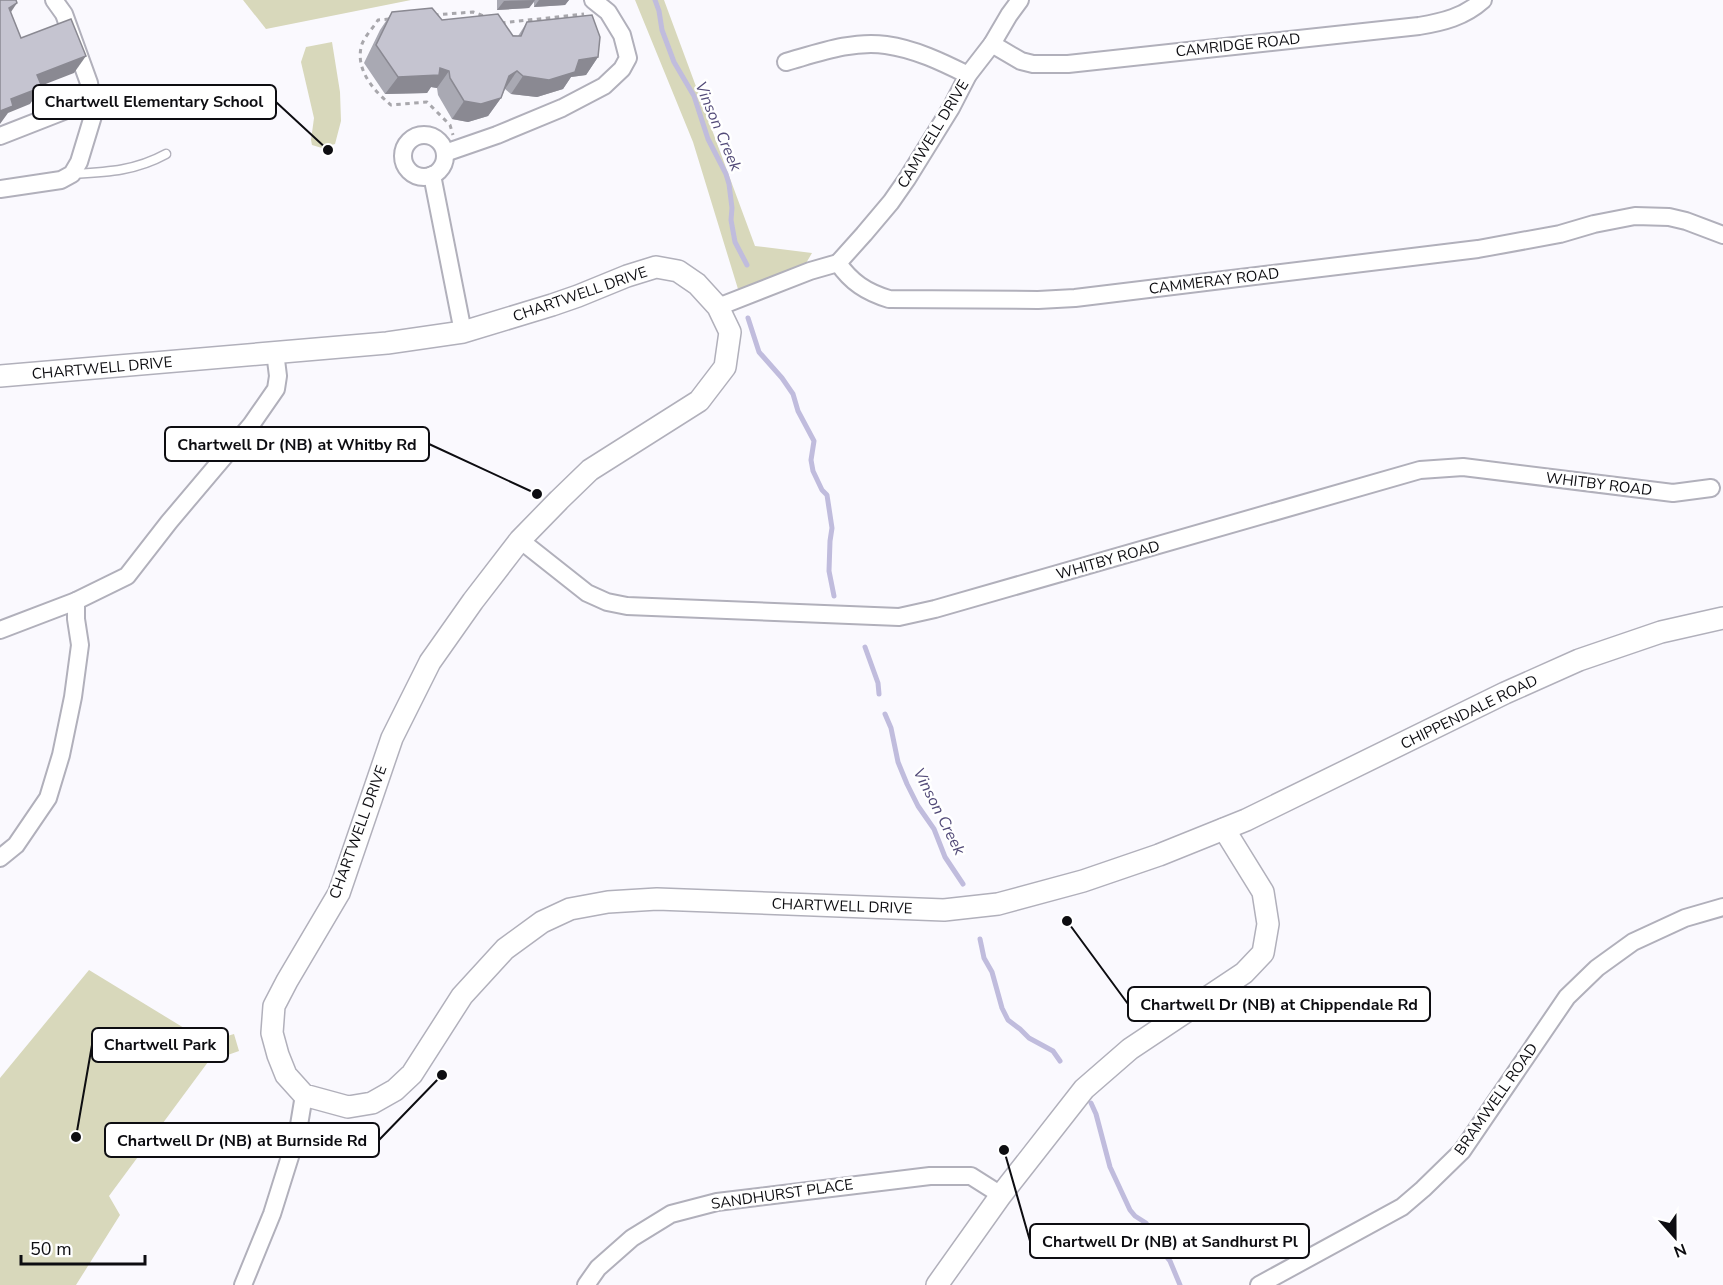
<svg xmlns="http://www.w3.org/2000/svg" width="1723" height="1285" font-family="'Nunito Sans',sans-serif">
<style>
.green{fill:#d8d8bb}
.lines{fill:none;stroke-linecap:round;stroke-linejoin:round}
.stream{stroke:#c0bcdd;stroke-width:5}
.service-casing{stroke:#b1b0bb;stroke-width:11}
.minor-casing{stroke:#b1b0bb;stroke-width:20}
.tertiary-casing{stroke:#b1b0bb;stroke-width:24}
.path{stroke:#a8a7ac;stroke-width:3;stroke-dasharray:4.5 4.5;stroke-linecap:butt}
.service{stroke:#fff;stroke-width:8}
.minor{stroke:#fff;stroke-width:16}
.tertiary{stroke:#fff;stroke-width:21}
.wall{fill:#a9a9b3}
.shaded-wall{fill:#8a8992}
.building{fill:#c5c4d0;stroke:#8a8992;stroke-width:1.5}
.labels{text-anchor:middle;stroke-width:5;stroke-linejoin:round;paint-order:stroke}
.street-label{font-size:15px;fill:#0d0d11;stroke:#fff}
.water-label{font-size:16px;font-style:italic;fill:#524a78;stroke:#fff}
.leader{fill:none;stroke:#0d0d11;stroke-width:2}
.callout-dot{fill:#0d0d11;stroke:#fff;stroke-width:2}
.callout{fill:#fff;stroke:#0d0d11;stroke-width:2}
.callout-label{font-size:16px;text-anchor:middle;font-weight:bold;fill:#0d0d11}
</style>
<rect width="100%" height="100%" fill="#faf9fe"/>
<g class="green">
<polygon points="243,0 411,0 266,29"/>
<polygon points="635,0 664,0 755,246 812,253 805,265 738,289 693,142"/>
<polygon points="332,42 340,92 341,121 335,144 322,148 312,145 311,140 314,118 301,62 306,47"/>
<polygon points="89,970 207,1042 234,1034 239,1051 208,1062 109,1196 120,1215 76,1285 0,1285 0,1078"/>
</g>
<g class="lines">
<g class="stream">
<polyline points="655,0 659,11 662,30 674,62 694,96 708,139 726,174 729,184 732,208 731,220 735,242 747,265"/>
<polyline points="748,318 759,352 782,378 793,394 798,411 814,441 811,460 813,471 822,490 827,495 832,528 830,541 829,571 834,596"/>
<polyline points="865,647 878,683 879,694"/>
<polyline points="885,714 891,728 898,762 907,784 918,806 934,829 945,857 963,884"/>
<polyline points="980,939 984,958 992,972 1002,1008 1008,1020 1020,1029 1029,1038 1053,1051 1060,1061"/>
<polyline points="1091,1103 1096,1114 1110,1167 1130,1210 1135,1216 1146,1223 1160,1249 1170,1261 1180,1285"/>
</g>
<defs>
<path id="service" d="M72 174C107 172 135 171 166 154"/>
<g id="minor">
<path d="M992 44 1021 61 1033 64H1068L1419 26C1443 22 1464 17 1483 0"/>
<path d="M786 62C818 53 853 40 886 45 915 49 942 62 968 75"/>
<circle cx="424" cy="156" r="21"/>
<polyline points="0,136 92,100"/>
<polyline points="445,153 497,135 562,108 604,86 622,69 628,58 622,35 608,12 593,0"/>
<polyline points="432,175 463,332"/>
<polyline points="0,189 61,180 72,174 79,162 93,116 92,100 89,83 64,14 54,0"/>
<path d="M838 263C851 282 866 292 889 299L1038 300 1075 298 1478 249 1560 234 1594 224 1635 216 1669 217 1686 221 1723 235"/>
<polyline points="838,263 864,234 891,202 907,179 951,108 968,75 992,44 1009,15 1020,0"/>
<polyline points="718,307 810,271 838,263"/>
<polyline points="520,540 587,593 607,602 627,606 899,617 935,609 1420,470 1463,467 1673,493 1711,488"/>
<polyline points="0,630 76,601 127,576 169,522 251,425 276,389 278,376 275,352"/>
<polyline points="0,858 16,845 48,798 61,755 73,697 80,645 76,619 76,601"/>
<polyline points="243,1285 272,1214 298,1131 304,1095"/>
<polyline points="586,1285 598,1268 632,1238 671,1214 717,1202 930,1176 971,1176 1001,1195"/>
<polyline points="1259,1285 1402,1207 1423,1189 1462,1151 1567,997 1597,968 1633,942 1685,918 1723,907"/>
</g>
<g id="tertiary">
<polyline points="0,376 387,343 463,332 552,305 578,296 627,276 656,267 678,271 697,284 718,307 730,332 725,367 699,401 590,470 559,500 520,540 473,601 430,662 392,738 339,893 287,981 274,1006 272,1033 278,1055 286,1075 304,1095 348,1107 372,1103 395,1090 412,1074 462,996 505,949 542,922 570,909 608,902 657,899 944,910 998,904 1083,881 1159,855 1246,820 1505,693 1579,660 1661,632 1723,618"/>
<polyline points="937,1285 1001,1195 1084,1089 1130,1049 1244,973 1263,953 1268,924 1263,892 1224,829"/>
</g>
</defs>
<use href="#service" class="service-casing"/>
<use href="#minor" class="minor-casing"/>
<use href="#tertiary" class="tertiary-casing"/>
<g class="path">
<polyline points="434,15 473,12 484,16"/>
<path d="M389 19 378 20C373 28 365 36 362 44 354 69 374 91 391 105L427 102 450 125 453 135"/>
<polyline points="501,23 584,14"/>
</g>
<use href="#service" class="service"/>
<use href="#minor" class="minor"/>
<use href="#tertiary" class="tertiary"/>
</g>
<g class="wall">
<polygon points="497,0 569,0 565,5 534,7 534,2 529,8 497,10"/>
<polygon points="392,12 442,20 518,36 527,22 598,57 586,75 571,77 563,89 537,97 511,94 505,89 501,98 488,116 468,122 452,119 438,95 437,88 431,87 427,93 385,94 364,63 380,30"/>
</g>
<g class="shaded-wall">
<polygon points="535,0 529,8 497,10 504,1"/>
<polygon points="539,0 569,0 565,5 534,7"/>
<polygon points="17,3 5,21 9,8"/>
<polygon points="86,56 74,73 25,92 37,75"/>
<polygon points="598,57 586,75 571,77 563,89 537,97 511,94 523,76 579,60"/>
<polygon points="440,68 449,71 437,88 431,87 427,93 385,94 398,77"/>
<polygon points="517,71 505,89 497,94 509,76"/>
<polygon points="42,87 30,104 8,113 0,124 0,111 11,99"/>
<polygon points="501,98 488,116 468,122 452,119 464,101"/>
</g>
<g class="building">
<polygon points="0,0 16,0 17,3 9,8 21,38 71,19 86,56 37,75 42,87 11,99 13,106 0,111"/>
<polygon points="432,8 442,20 498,14 513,36 521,36 527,22 592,15 600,37 598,57 579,60 575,72 549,80 523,76 517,71 509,76 501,98 481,104 464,101 450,78 449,71 440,68 439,75 398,77 376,45 392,12"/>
</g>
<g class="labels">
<g class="street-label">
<text transform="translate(1238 45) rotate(-6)" y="5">CAMRIDGE ROAD</text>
<text transform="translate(933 134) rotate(-59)" y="5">CAMWELL DRIVE</text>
<text transform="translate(1214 281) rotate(-7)" y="5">CAMMERAY ROAD</text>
<text transform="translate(580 294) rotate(-19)" y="5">CHARTWELL DRIVE</text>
<text transform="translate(102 368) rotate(-5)" y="5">CHARTWELL DRIVE</text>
<text transform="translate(1599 484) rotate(7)" y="5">WHITBY ROAD</text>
<text transform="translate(1108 560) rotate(-16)" y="5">WHITBY ROAD</text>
<text transform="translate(1469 712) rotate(-26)" y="5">CHIPPENDALE ROAD</text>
<text transform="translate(358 832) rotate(-70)" y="5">CHARTWELL DRIVE</text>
<text transform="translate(842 906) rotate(2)" y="5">CHARTWELL DRIVE</text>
<text transform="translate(1496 1099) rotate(-55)" y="5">BRAMWELL ROAD</text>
<text transform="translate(782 1194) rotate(-8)" y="5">SANDHURST PLACE</text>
</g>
<g class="water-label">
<text transform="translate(719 126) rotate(67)" y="6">Vinson Creek</text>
<text transform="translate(940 811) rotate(63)" y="6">Vinson Creek</text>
</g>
</g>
<path class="leader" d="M328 150L276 102M537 494L429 444M1067 921L1128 1004M76 1137L92 1045M442 1075L379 1140M1004 1150L1030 1241"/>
<g class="callout-dot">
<circle cx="328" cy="150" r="6"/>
<circle cx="537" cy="494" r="6"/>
<circle cx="1067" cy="921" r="6"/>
<circle cx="76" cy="1137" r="6"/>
<circle cx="442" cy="1075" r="6"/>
<circle cx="1004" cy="1150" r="6"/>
</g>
<g class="callout">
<rect x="33" y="85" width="243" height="34" rx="6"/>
<rect x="165" y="427" width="264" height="34" rx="6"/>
<rect x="1128" y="987" width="302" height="34" rx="6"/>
<rect x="92" y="1028" width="136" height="34" rx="6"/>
<rect x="105" y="1123" width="274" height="34" rx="6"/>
<rect x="1030" y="1224" width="279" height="34" rx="6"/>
</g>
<g class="callout-label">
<text x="154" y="107">Chartwell Elementary School</text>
<text x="297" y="450">Chartwell Dr (NB) at Whitby Rd</text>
<text x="1279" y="1010">Chartwell Dr (NB) at Chippendale Rd</text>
<text x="160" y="1050">Chartwell Park</text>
<text x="242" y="1146">Chartwell Dr (NB) at Burnside Rd</text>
<text x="1170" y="1247">Chartwell Dr (NB) at Sandhurst Pl</text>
</g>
<g transform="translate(1675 1237) rotate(159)" stroke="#ffffff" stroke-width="4.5" paint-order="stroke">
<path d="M0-4.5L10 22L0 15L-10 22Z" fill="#0d0d11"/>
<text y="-9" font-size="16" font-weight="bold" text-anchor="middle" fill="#0d0d11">N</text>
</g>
<path d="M21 1255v9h124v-9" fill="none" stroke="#0d0d11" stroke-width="3"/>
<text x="30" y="1255" font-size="18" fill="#0d0d11" stroke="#ffffff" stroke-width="4.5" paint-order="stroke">50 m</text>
</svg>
